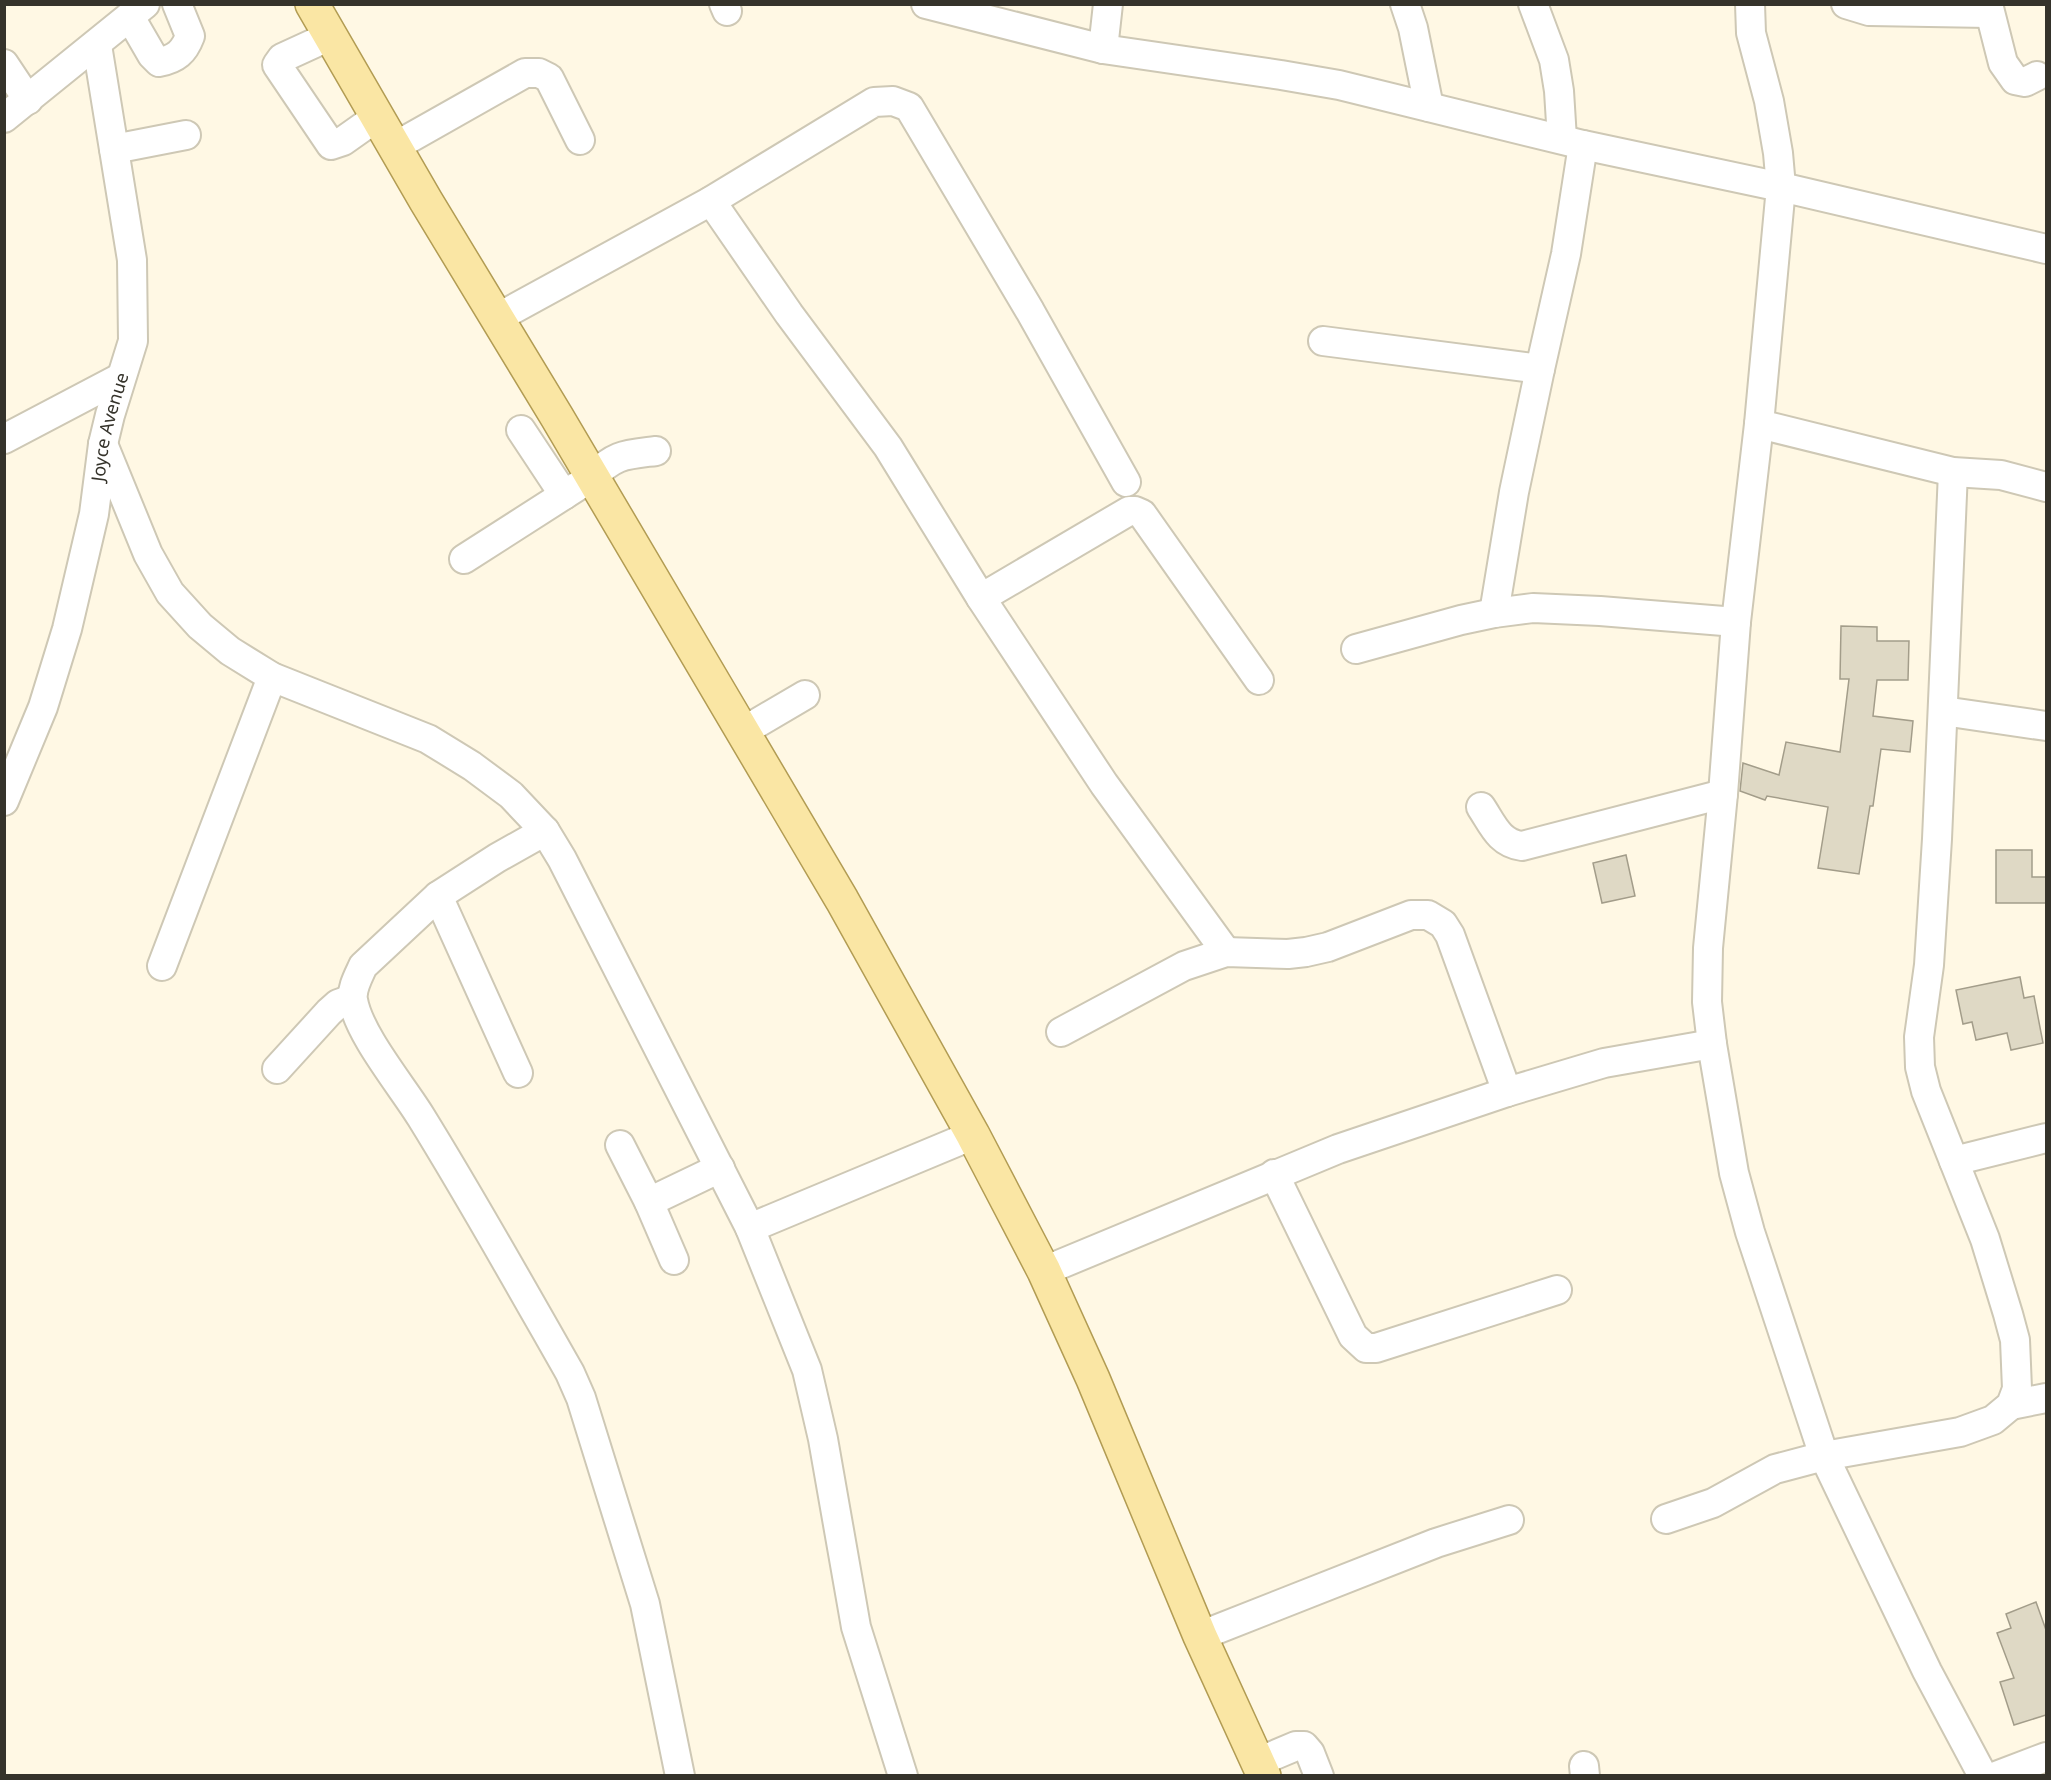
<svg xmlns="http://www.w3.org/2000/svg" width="2051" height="1780" font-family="'Noto Sans',sans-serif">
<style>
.building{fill:#dfd9c5;stroke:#a39d8a;stroke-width:1.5}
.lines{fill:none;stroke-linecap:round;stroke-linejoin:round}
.minor-casing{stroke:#cec8b5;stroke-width:32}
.major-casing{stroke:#b29c53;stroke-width:36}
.minor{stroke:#fff;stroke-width:28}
.major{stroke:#fae6a4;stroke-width:33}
.labels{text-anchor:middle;stroke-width:4.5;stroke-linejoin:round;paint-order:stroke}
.street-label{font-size:18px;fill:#35332b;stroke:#fff}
</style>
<rect width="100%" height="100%" fill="#fff8e4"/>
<g class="building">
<polygon points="1841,626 1877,627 1877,641 1909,641 1908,680 1877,680 1873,716 1913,721 1910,752 1881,749 1873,806 1870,806 1859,874 1818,868 1828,807 1767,796 1765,800 1740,791 1743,763 1779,775 1786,742 1840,752 1849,679 1840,679"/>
<polygon points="1996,850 2032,850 2032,877 2046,877 2046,903 1996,903"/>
<polygon points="1626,855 1635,896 1602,903 1593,863"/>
<polygon points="2020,977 2024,998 2034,996 2043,1043 2011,1050 2007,1033 1976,1040 1972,1022 1963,1024 1956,990"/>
<polygon points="2036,1602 2046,1630 2046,1715 2014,1725 2000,1682 2014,1678 1997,1633 2011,1628 2006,1614"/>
</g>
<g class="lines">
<defs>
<g id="minor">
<polyline points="724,4 727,11"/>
<polyline points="926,4 1103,49 1281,75 1339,85 1583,145 1781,187 2046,249"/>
<polyline points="1405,4 1413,28 1429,107"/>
<polyline points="1533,4 1554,60 1559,91 1562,139"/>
<polyline points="1750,4 1751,33 1769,101 1778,153 1781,187 1759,424 1736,622 1723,794 1708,948 1707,1002 1712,1044 1734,1173 1750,1232 1824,1456 1927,1671 1983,1776"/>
<polyline points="1846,4 1869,11 1989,13"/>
<polyline points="1988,4 2003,63 2015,80 2025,82 2037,76"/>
<path d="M130 17 152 55 159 62C176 59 184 52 190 36L177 4"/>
<polyline points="330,36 282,58 277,65 331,145 343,141 377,117"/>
<polyline points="1103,49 1108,4"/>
<polyline points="4,64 28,100"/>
<polyline points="4,118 145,4"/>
<polyline points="394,147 525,73 539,73 549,78 580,140"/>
<polyline points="114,149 186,135"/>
<polyline points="711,201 789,314 888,447 981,598 1104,784 1226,952"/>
<polyline points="497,318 711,201 874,102 893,101 909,107 1030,311 1126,482"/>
<polyline points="1323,341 1540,369"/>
<polyline points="1759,424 1953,472 2001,475 2046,487"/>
<polyline points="521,430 564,495"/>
<polyline points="4,439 120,378"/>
<polyline points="103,444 148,554 170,593 200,626 230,651 272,677 428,739 472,766 511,795 545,831 562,859 750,1228 807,1370 823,1439 856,1627 903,1776"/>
<path d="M464 559 592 477C616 454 624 455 656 451"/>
<polyline points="981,598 1129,511 1135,511 1142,514 1259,680"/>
<polyline points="1494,613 1514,492 1540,369 1566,254 1583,145"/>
<polyline points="1356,649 1461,620 1494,613 1533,608 1600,611 1736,622"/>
<polyline points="1943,711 2046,726"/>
<polyline points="742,732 805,695"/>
<path id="s1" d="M4 801 43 707 67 629 94 514 103 444 110 415 133 341 132 260 97 45"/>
<path d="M1481 807C1493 825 1499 843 1522 846L1723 794"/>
<path d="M545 831 497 858 438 896 363 966C359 975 351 989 353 1000 359 1035 402 1086 421 1117 473 1201 521 1287 570 1373L581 1398 645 1604 680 1776"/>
<polyline points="438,896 518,1073"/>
<polyline points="162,966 272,677"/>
<polyline points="1061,1032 1184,966 1226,952 1288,954 1306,952 1328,947 1411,915 1428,915 1443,924 1450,935 1507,1092"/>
<polyline points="277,1069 329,1012 338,1004 352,999"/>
<polyline points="620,1145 649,1202 674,1260"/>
<polyline points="1954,1161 2046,1138"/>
<polyline points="1274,1174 1353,1336 1366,1348 1376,1348 1557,1290"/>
<polyline points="649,1202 720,1168"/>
<polyline points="750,1228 973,1135"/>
<polyline points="1044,1271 1338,1149 1507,1092 1604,1063 1712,1044"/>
<polyline points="2011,1405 2046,1398"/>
<polyline points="1666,1519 1713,1503 1775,1469 1824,1456 1960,1432 1993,1420 2011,1405 2017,1389 2015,1340 2008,1314 1985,1239 1926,1091 1920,1067 1919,1037 1929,965 1937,839 1953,472"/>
<polyline points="1200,1636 1436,1543 1509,1520"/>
<polyline points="1258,1762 1296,1746 1304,1746 1310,1753 1319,1776"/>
<polyline points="1584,1766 1585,1776"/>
<polyline points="1996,1776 2046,1757"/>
</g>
<polyline id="major" points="312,4 426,201 557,417 842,900 973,1135 1044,1271 1093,1379 1200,1636 1264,1776"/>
</defs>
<use href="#minor" class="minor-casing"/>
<use href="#major" class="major-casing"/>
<use href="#minor" class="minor"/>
<use href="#major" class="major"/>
</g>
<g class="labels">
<g class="street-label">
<text dy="6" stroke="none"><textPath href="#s1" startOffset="390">Joyce Avenue</textPath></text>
</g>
</g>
<rect width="2051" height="1780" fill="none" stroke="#35332b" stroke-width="12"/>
</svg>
